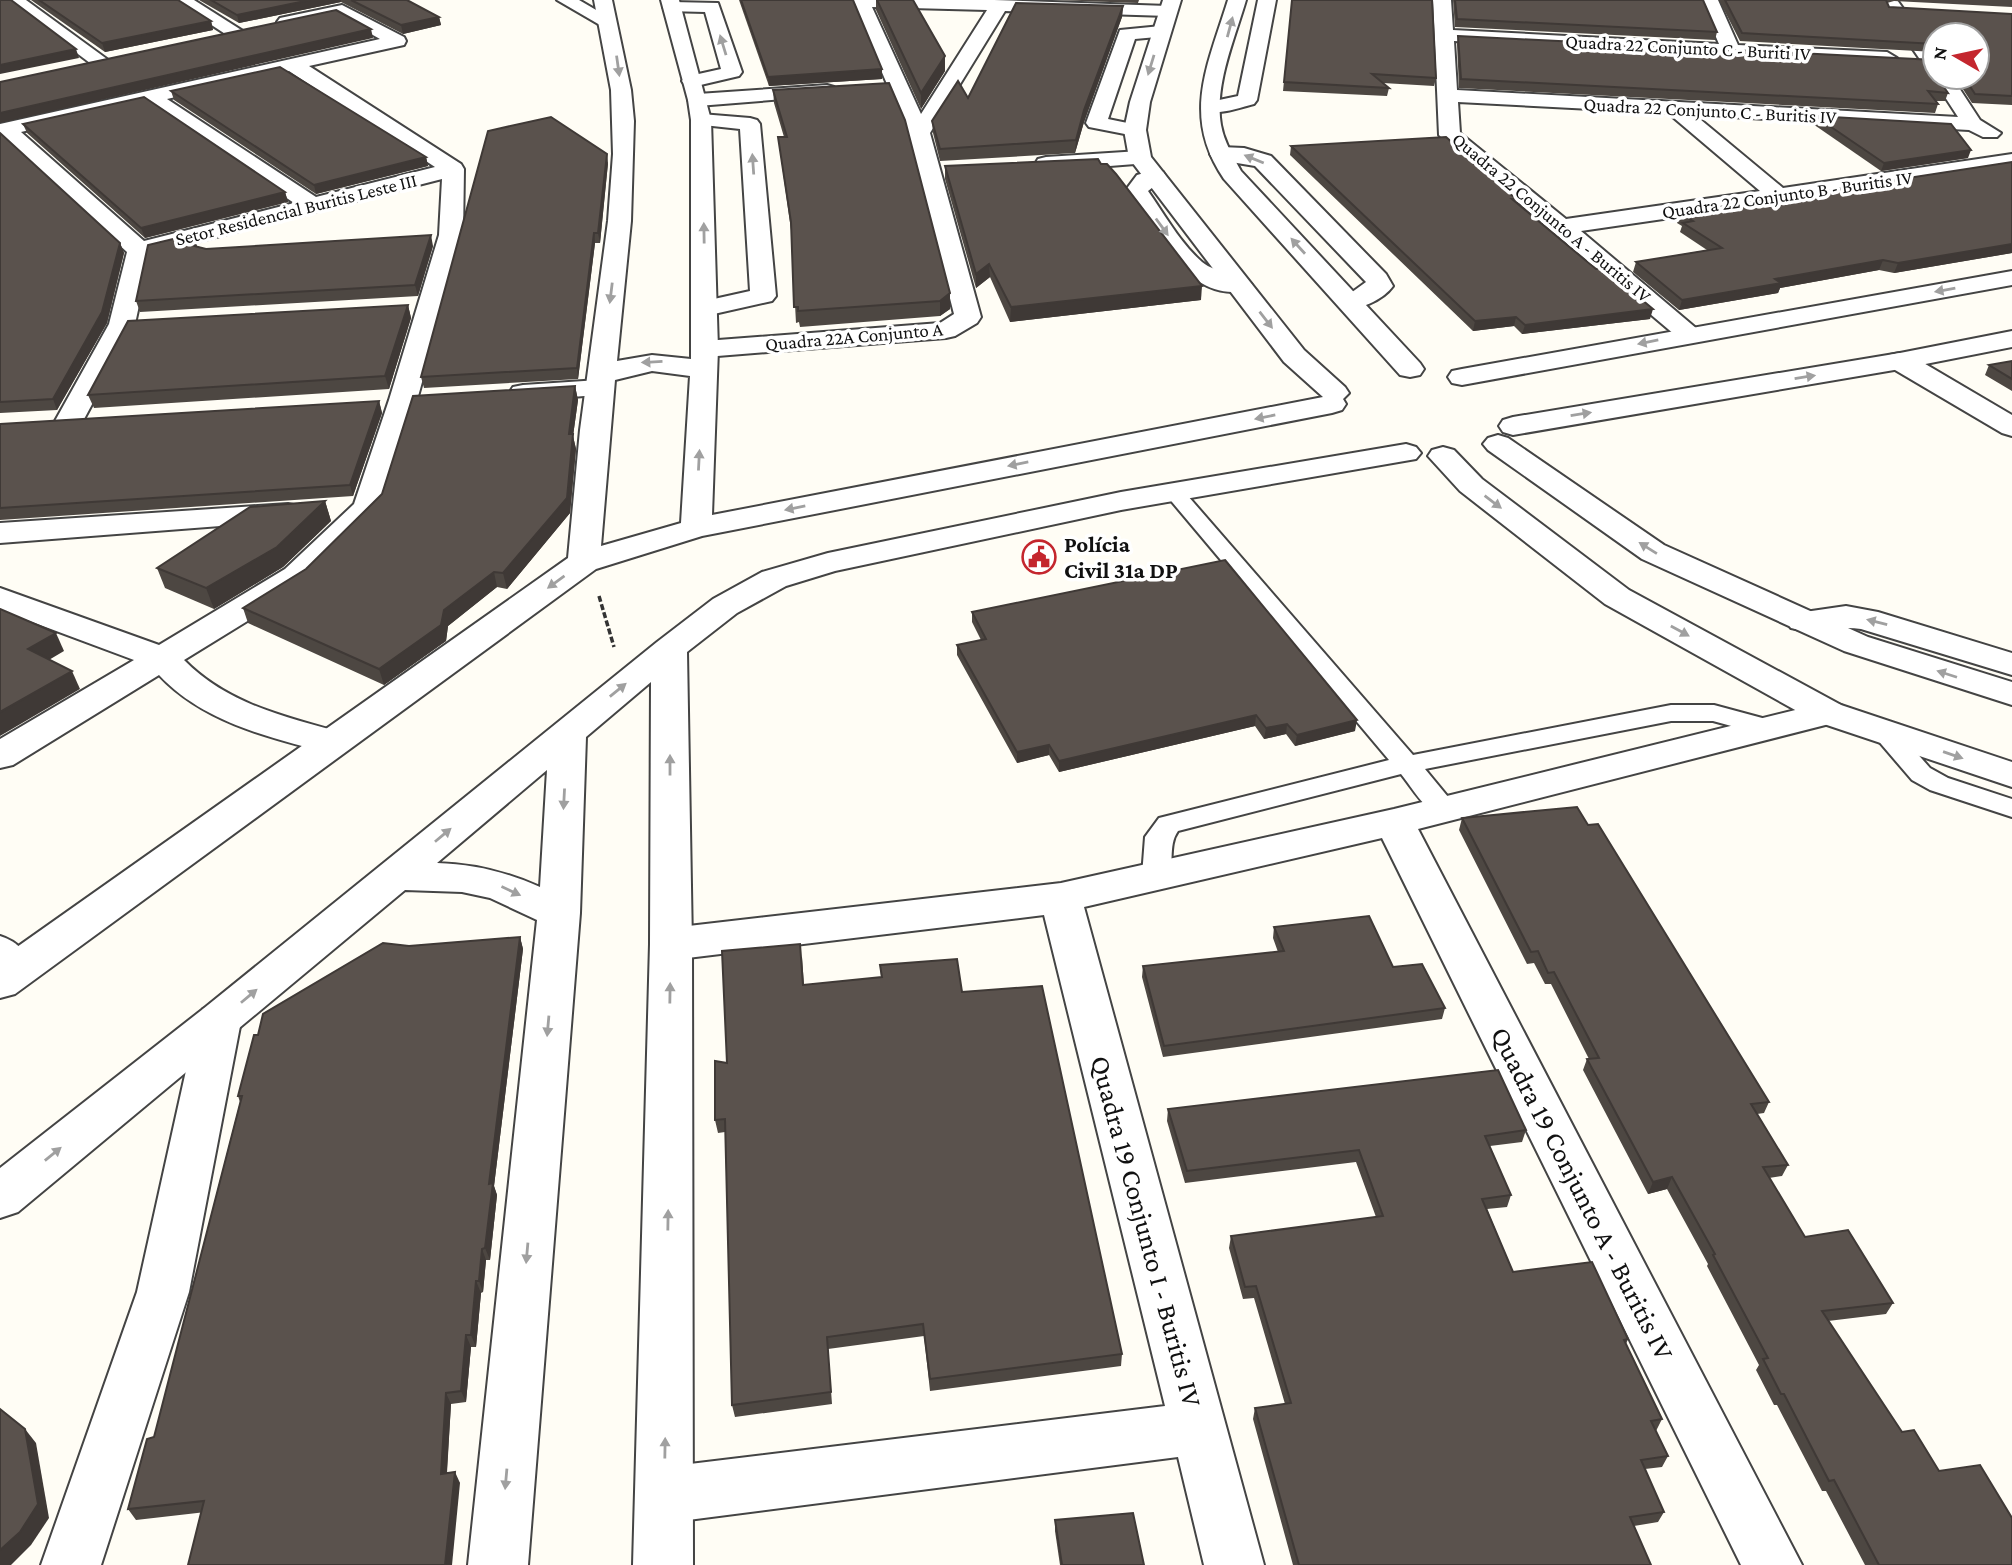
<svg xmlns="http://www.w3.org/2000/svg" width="2012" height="1565" font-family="'Crimson Pro',serif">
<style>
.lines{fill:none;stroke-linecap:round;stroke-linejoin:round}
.service-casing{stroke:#444;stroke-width:4}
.minor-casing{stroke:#444;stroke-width:4}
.tertiary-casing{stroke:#444;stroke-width:4}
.path{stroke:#333;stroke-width:3.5;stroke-dasharray:6 2.5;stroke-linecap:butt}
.service{fill:#fff;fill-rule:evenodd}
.minor{fill:#fff;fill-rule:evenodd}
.tertiary{fill:#fff;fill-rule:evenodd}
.wall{fill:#4d4742}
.shaded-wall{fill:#3f3936}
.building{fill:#5a524d;stroke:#3f3936;stroke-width:2}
.oneway{fill:#a0a0a0}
.labels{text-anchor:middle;stroke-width:7;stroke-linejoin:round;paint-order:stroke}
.far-street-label{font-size:19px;fill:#111;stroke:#fff}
.poi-label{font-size:23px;font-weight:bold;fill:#111;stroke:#fff;text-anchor:start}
.near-street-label{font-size:28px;fill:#111;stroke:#fff}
</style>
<rect width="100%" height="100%" fill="#fffdf5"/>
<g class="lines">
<defs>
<g id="service">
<path d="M1174 486 1181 488 1413 755 1671 705H1714L1777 722 1781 728 1777 734 1768 736 1713 721H1671L1425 769 1458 809 1454 815C1430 822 1415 791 1401 774L1178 831C1167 846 1176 867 1166 883L1156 886 1146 883 1142 876 1145 837 1159 818 1389 760 1167 496 1164 492 1167 488Z"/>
<polygon points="1883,723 1892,725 1930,768 1948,778 2012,799 2012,817 1930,790 1912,780 1870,731 1874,725"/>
</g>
<g id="minor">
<polygon points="6,0 26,0 111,62 108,66 94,66"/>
<polygon points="173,0 194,0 246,33 244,37 230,37"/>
<polygon points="557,0 579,0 615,21 606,26 600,25"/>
<path d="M851 0H994L1168 6 1177 11 1168 16 1005 11 930 133 981 317 977 323 955 336 946 338 705 357 695 355 692 349 695 343 705 341 940 323 954 314 908 133ZM872 7 987 10 921 114Z"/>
<path d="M1258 0H1276L1257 100 1254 104C1239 108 1220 115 1205 111L1202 107 1205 103 1238 96Z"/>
<path d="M1433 0H1451L1453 30 1719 44 1700 0H1718L1738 45 1887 52 1897 58 1887 64 1454 41 1457 90 1958 117 1932 77 1935 73V77H1952L1980 120 2001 133 1997 137H1983L1969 130 1695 115 1783 188 2012 154V168L1581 231 1703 334 1699 340 1690 342 1681 340 1443 139 1439 135ZM1458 102 1668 113 1760 191 1566 219 1460 133Z"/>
<polygon points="1879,0 1897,0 1935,53 1935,73 1928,71"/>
<polygon points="672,2 718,3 742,72 739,76 692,87 685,85 682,81 685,77 721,69 705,12 666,11 663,7 666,3"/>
<path d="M342 5 404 37 406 41 404 45 309 66 461 164 464 169 463 235 417 400 384 507 309 583 184 660C228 705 287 717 346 734L352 742 346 750 333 754C271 738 204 723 159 675L13 765 0 768V739L134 660 0 610V588L159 645 285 569 354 504 389 400 439 235 442 179 150 254 135 324 83 421 79 427 69 430 59 427 55 421 109 324 127 252 0 136V124L380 39 339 16 286 27 277 22 280 18ZM289 71 435 167 316 197 167 99ZM147 103 294 203 144 241 21 132Z"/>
<polygon points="1161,26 1168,28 1170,32 1168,36 1135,39 1108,119 1142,126 1146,130 1142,134 1135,136 1089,127 1086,123 1120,30"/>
<polygon points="827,85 834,87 837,91 834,95 698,106 691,104 688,100 691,96 698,94"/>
<polygon points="701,114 750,118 757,120 760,124 776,296 772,301 705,316 696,313 692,308 696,303 750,291 740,129 694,124 691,120 694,116"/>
<path d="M1221 147 1244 148 1271 156 1386 274 1393 286C1383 300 1357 312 1341 308L1337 303 1366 282 1255 166 1213 159 1210 154 1213 149Z"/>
<polygon points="1140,151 1148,153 1151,158 1148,163 1046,171 1038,169 1035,164 1038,159 1046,157"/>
<path d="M1155 170 1163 172 1166 177 1148 191C1165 215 1180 243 1202 262 1216 274 1244 273 1252 285L1248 290C1189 305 1152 230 1125 191L1137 175Z"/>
<polygon points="1900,353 1910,355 2012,415 2012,436 2002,433 1890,367 1886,361 1890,355"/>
<polygon points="599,380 609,382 613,388 609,394 523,401 513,399 509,393 513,387 523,385"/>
<polygon points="288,504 299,506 304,513 299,520 0,543 0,523"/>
<path d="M1846 606 1878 612 2012 653V675L1861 629C1838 625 1814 634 1791 628L1786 621 1791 614Z"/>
<polygon points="1828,702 1841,705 1846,713 1841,721 1418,829 1802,1565 1741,1565 1382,838 1084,907 1264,1565 1204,1565 1178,1457 665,1523 645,1515 636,1495 645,1475 665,1467 1165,1406 1044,915 671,960 656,955 650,944 656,933 671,928 1061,883 1394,809"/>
<path d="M0 936C19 942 27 954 37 971L30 982 15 987 0 983Z"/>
<polygon points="219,1004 235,1009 241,1021 189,1292 101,1565 41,1565 137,1292 197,1021 203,1009"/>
</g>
<g id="tertiary">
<path d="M594 0H612L631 90 634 121 631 221 617 361 652 355 691 359V120L688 100 661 0H679L711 120 718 349 712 515 1323 397 1284 362 1129 158 1124 130 1130 102 1163 0H1181L1150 102 1146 130 1151 157 1304 350 1345 387 1349 393 1343 399 1346 404 1342 410 1332 413 702 536 596 569 15 994 0 998V959L568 558 580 430 608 221 613 154 611 90ZM652 371 690 376 681 523 601 546 615 380Z"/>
<path d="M1228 0H1246C1235 38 1214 85 1221 125 1224 142 1233 156 1241 171L1420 363 1424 369 1420 375 1410 377 1400 375 1224 179C1181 116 1208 65 1228 0Z"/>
<polygon points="2012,271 2012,285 1462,385 1452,383 1448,377 1452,371 1462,369"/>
<polygon points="2012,331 2012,347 1900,369 1513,435 1503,432 1499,426 1503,420 1513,417 1900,353"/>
<polygon points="1498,435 1508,438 1664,545 1868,637 2012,682 2012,705 1844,651 1642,559 1488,450 1483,444 1488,438"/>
<path d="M1406 444 1416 447 1421 453 1416 459 1121 510 835 571 786 586 737 613 687 652 692 944 693 1565H633L650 944 651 682 586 737 580 913 528 1565H468L537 920 490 898 462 892 405 890 18 1212 0 1218V1168L203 1009 657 642 713 599 762 572 828 553 1121 492ZM547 770 540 887C506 872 474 864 437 863Z"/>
<polygon points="1443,447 1454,450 1482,479 1629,590 1841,705 2012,762 2012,787 1815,721 1605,604 1460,491 1428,456 1432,450"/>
</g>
</defs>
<use href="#service" class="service-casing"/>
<use href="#minor" class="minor-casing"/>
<use href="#tertiary" class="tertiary-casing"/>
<polyline class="path" points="599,596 614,647"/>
<use href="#service" class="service"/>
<use href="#minor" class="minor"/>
<use href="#tertiary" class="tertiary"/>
</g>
<g class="wall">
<polygon points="31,0 178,0 211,21 213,30 105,52"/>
<polygon points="199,0 407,0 439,17 441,25 403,34 341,2 239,23"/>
<polygon points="739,0 853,0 882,79 769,86"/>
<polygon points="876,0 913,0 945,71 921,109 876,10"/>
<polygon points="1054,0 1139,0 1138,3"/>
<polygon points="1292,0 1436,78 1434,86 1383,83 1389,88 1387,96 1283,91"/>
<polygon points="1453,0 1703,0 1717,32 1715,40 1455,27"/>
<polygon points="1719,0 2012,0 2012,7 1894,1 1887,3 1889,7 2012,14 2012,105 1972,103 1955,77 1977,77 1935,35 1935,52 1740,41"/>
<polygon points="1123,6 1122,17 1084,122 1075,153 940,161 933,133 932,121 968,98"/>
<polygon points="1458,36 1935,60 1935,71 1934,72 1948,93 1945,101 1935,101 1938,104 1935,113 1459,88 1457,44"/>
<polygon points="773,90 950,309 940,316 800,327 799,322 796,323 791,230 778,137 784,137 774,103"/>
<polygon points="171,91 426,157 428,166 316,194 174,100"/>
<polygon points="1815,116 1968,158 1881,171 1813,124"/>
<polygon points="23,124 285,192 288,202 145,238 27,133"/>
<polygon points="0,133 120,243 124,253 107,323 57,410 0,413"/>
<polygon points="1291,146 1516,199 1516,202 1650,319 1522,334 1514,326 1473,331 1290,155"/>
<polygon points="2012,162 2012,253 1894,273 1879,270 1780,288 1778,293 1679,310 1633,272 1636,262 1707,250 1680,232 1682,226 1677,223 1680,213"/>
<polygon points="608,163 600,243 595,243 578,379 424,388 421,377"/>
<polygon points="1101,164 1201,300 1010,322 990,277 976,288 945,179 945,166"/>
<polygon points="197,245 197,246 206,249 433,246 418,296 140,312 136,301"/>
<polygon points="408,305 411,318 389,389 94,408 88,395"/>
<polygon points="2012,361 2012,391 1985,375 1989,365"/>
<polygon points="575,386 578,400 573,436 576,449 570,513 507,589 497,587 448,626 446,641 384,685 248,623 243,608 306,569"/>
<polygon points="379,401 382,413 353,496 0,520 0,424"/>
<polygon points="325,501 331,521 283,567 214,609 165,588 157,568"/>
<polygon points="972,612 1355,731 1295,746 1286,734 1264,739 1255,726 1059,772 1049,755 1017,763 957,655 957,645 981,640 972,622"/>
<polygon points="1462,818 1588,825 1769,1102 1764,1113 1757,1114 1788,1165 1782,1176 1769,1178 1805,1237 1893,1303 1886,1314 1828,1321 1902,1432 1939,1471 2012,1565 1865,1565 1826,1491 1822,1491 1777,1405 1774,1405 1756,1370 1759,1365 1707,1266 1708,1264 1667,1189 1648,1194 1583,1070 1587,1059 1589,1059 1551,984 1545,984 1534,963 1527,964 1459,830"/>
<polygon points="1274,927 1393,967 1445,1008 1442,1019 1163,1057 1142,977 1143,966 1278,952 1273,938"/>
<polygon points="520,937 523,949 494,1186 497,1195 490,1260 486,1260 483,1292 481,1293 476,1347 471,1347 466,1402 451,1404 447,1473 460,1483 136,1520 128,1509 154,1437 240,1102 238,1096 258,1035 409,946"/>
<polygon points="802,957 804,985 881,977 880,965 962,992 1122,1354 1121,1366 930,1391 924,1336 828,1349 832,1404 735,1417 732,1405 725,1132 718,1133 715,1120"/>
<polygon points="1168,1109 1526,1130 1522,1142 1490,1146 1511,1195 1507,1207 1487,1209 1513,1272 1628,1339 1626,1344 1662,1419 1656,1431 1668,1456 1662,1467 1645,1469 1664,1512 1658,1522 1634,1526 1651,1565 1293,1565 1253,1419 1255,1408 1285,1404 1254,1298 1243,1299 1229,1248 1231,1236 1376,1217 1356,1162 1185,1183 1167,1121"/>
<polygon points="1055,1520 1144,1565 1060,1565 1055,1531"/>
</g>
<g class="shaded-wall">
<polygon points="310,0 341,0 341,2 239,23 237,15"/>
<polygon points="1123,6 1122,17 1084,122 1075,153 1076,140 1084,110"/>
<polygon points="439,17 441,25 403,34 401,25"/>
<polygon points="211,21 213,30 105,52 102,43"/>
<polygon points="371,29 373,38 0,123 0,113"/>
<polygon points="76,49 79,58 0,74 0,65"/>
<polygon points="945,56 945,71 921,109 921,93"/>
<polygon points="882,69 882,79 769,86 768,77"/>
<polygon points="1971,150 1968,158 1881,171 1884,163"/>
<polygon points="607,154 608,163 600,243 598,233"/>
<polygon points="426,157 428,166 316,194 314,185"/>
<polygon points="285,192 288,202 145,238 141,228"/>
<polygon points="594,233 595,243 578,379 577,368"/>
<polygon points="194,234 197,245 195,251 191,241"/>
<polygon points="431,235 433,246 418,296 415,285"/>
<polygon points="120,243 124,253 107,323 57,410 53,399"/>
<polygon points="2012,244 2012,253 1894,273 1898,263"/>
<polygon points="1883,260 1879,270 1780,288 1778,293 1679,310 1682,300 1775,279"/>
<polygon points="989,264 990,277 976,288 976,274"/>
<polygon points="1202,286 1201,300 1010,322 1011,307"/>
<polygon points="950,293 950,309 940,316 940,301"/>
<polygon points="408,305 411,318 389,389 385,376"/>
<polygon points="1653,309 1650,319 1522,334 1525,325"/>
<polygon points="1516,317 1514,326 1473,331 1475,321"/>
<polygon points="575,386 578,400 573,436 576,449 570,513 507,589 503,573 569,434"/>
<polygon points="379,401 382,413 353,496 350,485"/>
<polygon points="325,501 331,521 283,567 214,609 206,588"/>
<polygon points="494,572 497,587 448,626 446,641 384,685 379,669 444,610"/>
<polygon points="56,633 64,651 37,667 28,649"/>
<polygon points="72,671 80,689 0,736 0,712"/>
<polygon points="1256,715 1255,726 1059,772 1059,761"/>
<polygon points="1357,720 1355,731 1295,746 1297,735"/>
<polygon points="1287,724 1286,734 1264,739 1266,728"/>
<polygon points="1049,745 1049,755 1017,763 1017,752"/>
<polygon points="520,937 523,949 494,1186 497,1195 490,1260 485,1248 489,1184"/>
<polygon points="1672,1177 1667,1189 1648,1194 1653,1182"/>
<polygon points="482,1249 486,1260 483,1292 479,1281"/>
<polygon points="476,1281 481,1293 476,1347 471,1335"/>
<polygon points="466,1335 471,1347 466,1402 461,1391"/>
<polygon points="446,1393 451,1404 446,1484 441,1474"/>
<polygon points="25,1429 36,1443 49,1518 31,1545 11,1565 0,1565 0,1550"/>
<polygon points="455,1472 460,1483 452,1565 445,1565"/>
</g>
<g class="building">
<polygon points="0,0 11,0 76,49 0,65"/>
<polygon points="39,0 178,0 211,21 102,43"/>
<polygon points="211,0 310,0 237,15"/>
<polygon points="351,0 407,0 439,17 401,25"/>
<polygon points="741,0 853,0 882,69 768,77"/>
<polygon points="877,0 913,0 945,56 921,93"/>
<polygon points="1292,0 1432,0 1436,78 1372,74 1389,88 1284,82"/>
<polygon points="1455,0 1703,0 1717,32 1457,19"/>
<polygon points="1725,0 1886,0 1889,7 2012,14 2012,96 1975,94 1964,77 1977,77 1977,35 1935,35 1935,44 1742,33"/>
<polygon points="1016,3 1123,6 1084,110 1076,140 940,149 932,121 958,81 968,98"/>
<polygon points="336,10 371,29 0,113 0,82"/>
<polygon points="1458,36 1935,60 1935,66 1933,70 1935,73 1935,77 1937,77 1948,93 1928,91 1938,104 1461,79"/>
<polygon points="280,67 426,157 314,185 171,91"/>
<polygon points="889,83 905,120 950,293 940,301 798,311 798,307 794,307 791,222 778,137 787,137 773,90"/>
<polygon points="144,97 285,192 141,228 23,124"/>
<polygon points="1815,116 1951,124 1971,150 1884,163"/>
<polygon points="551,117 607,154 598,233 594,233 577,368 421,377 488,131"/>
<polygon points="0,133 120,243 102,312 53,399 0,402"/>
<polygon points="1446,137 1516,199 1512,199 1596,269 1604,268 1653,309 1525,325 1516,317 1475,321 1291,146"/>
<polygon points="1098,159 1101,164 1107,164 1116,174 1202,286 1011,307 989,264 976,274 945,166"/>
<polygon points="2012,162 2012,244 1898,263 1883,260 1775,279 1781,283 1682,300 1636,262 1722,248 1683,223 1693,221 1680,213"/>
<polygon points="194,234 191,241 194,246 206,249 431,235 415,285 136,301 148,245"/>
<polygon points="408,305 385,376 88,395 128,321"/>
<polygon points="2012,361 2012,379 1989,365"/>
<polygon points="575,386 569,434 573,434 567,498 503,573 494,572 444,610 441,625 379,669 243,608 306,569 382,494 413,396"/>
<polygon points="379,401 350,485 0,508 0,424"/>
<polygon points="325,501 277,547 206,588 157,568 250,507"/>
<polygon points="1225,560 1357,720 1297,735 1287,724 1266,728 1256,715 1059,761 1049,745 1017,752 957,645 986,639 972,612"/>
<polygon points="0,609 56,633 28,649 72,671 0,712"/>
<polygon points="1577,807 1588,825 1598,824 1769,1102 1751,1104 1788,1165 1763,1167 1805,1237 1848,1230 1893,1303 1822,1311 1902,1432 1914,1430 1939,1471 1980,1465 2012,1518 2012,1565 1879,1565 1834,1480 1829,1481 1784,1394 1781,1394 1763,1359 1768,1358 1713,1255 1715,1254 1672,1177 1653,1182 1587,1059 1599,1058 1554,972 1548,973 1538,951 1531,952 1462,818"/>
<polygon points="1369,916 1393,967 1422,964 1445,1008 1164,1046 1143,966 1284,951 1274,927"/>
<polygon points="520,937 489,1184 493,1183 485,1248 482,1249 479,1281 476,1281 471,1335 466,1335 461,1391 446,1393 441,1474 455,1472 445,1565 188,1565 204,1501 128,1509 147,1439 154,1437 242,1096 238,1096 254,1035 258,1035 263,1014 383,943 409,946"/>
<polygon points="800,944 803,985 882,977 880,965 957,959 962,992 1042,986 1122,1354 930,1379 923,1324 827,1337 831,1392 732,1405 725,1119 715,1120 715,1061 727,1063 722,951"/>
<polygon points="1498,1070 1526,1130 1485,1136 1511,1195 1482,1199 1513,1272 1592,1262 1628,1339 1624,1340 1662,1419 1651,1421 1668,1456 1641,1460 1664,1512 1630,1517 1651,1565 1299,1565 1255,1408 1291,1403 1256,1286 1245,1287 1231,1236 1383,1216 1359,1150 1187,1171 1168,1109"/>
<polygon points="0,1409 25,1429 38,1504 20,1532 0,1550"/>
<polygon points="1133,1513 1144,1565 1062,1565 1055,1520"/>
</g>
<defs><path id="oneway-solid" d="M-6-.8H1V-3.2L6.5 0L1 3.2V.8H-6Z" transform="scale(1.75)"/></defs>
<g class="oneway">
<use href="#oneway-solid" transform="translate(1230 27) rotate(-75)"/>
<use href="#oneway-solid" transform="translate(723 45) rotate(-107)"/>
<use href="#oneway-solid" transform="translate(1151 65) rotate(107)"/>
<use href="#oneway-solid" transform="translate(618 66) rotate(82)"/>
<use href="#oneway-solid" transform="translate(1254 159) rotate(-158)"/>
<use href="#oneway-solid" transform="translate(753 164) rotate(-94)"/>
<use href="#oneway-solid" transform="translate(1162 227) rotate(54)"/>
<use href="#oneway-solid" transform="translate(704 233) rotate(-91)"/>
<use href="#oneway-solid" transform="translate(1298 246) rotate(-132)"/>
<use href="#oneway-solid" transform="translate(1945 290) rotate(170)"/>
<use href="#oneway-solid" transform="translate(611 293) rotate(97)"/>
<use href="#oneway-solid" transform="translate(1266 320) rotate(52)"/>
<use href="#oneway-solid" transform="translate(1648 342) rotate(169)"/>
<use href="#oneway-solid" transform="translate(652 362) rotate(177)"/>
<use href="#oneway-solid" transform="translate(1805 377) rotate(-9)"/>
<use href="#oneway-solid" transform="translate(1581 414) rotate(-9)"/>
<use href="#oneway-solid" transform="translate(1265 417) rotate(169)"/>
<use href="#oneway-solid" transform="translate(699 460) rotate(-87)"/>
<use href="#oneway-solid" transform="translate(1018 464) rotate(169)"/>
<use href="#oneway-solid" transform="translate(1493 502) rotate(37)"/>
<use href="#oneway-solid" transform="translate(795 508) rotate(169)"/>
<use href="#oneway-solid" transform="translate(1648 548) rotate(-148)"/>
<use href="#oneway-solid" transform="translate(556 582) rotate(144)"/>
<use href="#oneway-solid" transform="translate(1877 622) rotate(-166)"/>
<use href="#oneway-solid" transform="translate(1680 631) rotate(29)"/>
<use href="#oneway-solid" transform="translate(1947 674) rotate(-162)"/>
<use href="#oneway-solid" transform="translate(618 690) rotate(-39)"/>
<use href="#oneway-solid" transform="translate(1953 755) rotate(19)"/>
<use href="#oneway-solid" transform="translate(670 765) rotate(-90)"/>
<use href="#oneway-solid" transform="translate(564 799) rotate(93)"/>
<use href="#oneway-solid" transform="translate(443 835) rotate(-40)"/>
<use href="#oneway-solid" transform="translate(511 891) rotate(25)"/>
<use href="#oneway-solid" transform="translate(670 993) rotate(-89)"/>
<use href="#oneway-solid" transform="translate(249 996) rotate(-40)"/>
<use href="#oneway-solid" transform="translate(548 1026) rotate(95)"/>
<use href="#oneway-solid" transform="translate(53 1154) rotate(-39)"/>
<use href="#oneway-solid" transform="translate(668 1220) rotate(-89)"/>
<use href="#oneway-solid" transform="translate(527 1253) rotate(95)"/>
<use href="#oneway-solid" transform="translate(665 1448) rotate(-89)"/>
<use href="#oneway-solid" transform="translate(506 1479) rotate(95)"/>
</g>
<defs>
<symbol id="civic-ring" viewBox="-11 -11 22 22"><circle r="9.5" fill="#fff" stroke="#c4262e" stroke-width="1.5"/><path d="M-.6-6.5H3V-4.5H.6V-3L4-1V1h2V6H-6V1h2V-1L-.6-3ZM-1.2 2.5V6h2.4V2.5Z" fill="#c4262e"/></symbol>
</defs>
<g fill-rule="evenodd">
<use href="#civic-ring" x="1020" y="538" width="38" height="38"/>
</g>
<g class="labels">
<g class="far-street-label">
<text transform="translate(1688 47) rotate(3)" y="7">Quadra 22 Conjunto C - Buriti IV</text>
<text transform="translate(1710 110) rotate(3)" y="7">Quadra 22 Conjunto C - Buritis IV</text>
<text transform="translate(1787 194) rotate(-8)" y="7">Quadra 22 Conjunto B - Buritis IV</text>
<text transform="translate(296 209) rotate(-14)" y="7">Setor Residencial Buritis Leste III</text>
<text transform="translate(1552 217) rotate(40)" y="7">Quadra 22 Conjunto A - Buritis IV</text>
<text transform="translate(854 336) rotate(-5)" y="7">Quadra 22A Conjunto A</text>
</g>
<g class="poi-label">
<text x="1064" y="552">Polícia<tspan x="1064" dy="26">Civil 31a DP</tspan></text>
</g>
<g class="near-street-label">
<text transform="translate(1583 1193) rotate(63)" y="10">Quadra 19 Conjunto A - Buritis IV</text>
<text transform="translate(1147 1231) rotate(75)" y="10">Quadra 19 Conjunto I - Buritis IV</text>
</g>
</g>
<g transform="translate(1956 56) rotate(279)"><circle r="33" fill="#ffffff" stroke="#a0a0a0" stroke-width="2"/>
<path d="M0-5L12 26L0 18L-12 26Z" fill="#c4262e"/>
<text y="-10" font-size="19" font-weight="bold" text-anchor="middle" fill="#111111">N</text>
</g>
</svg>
